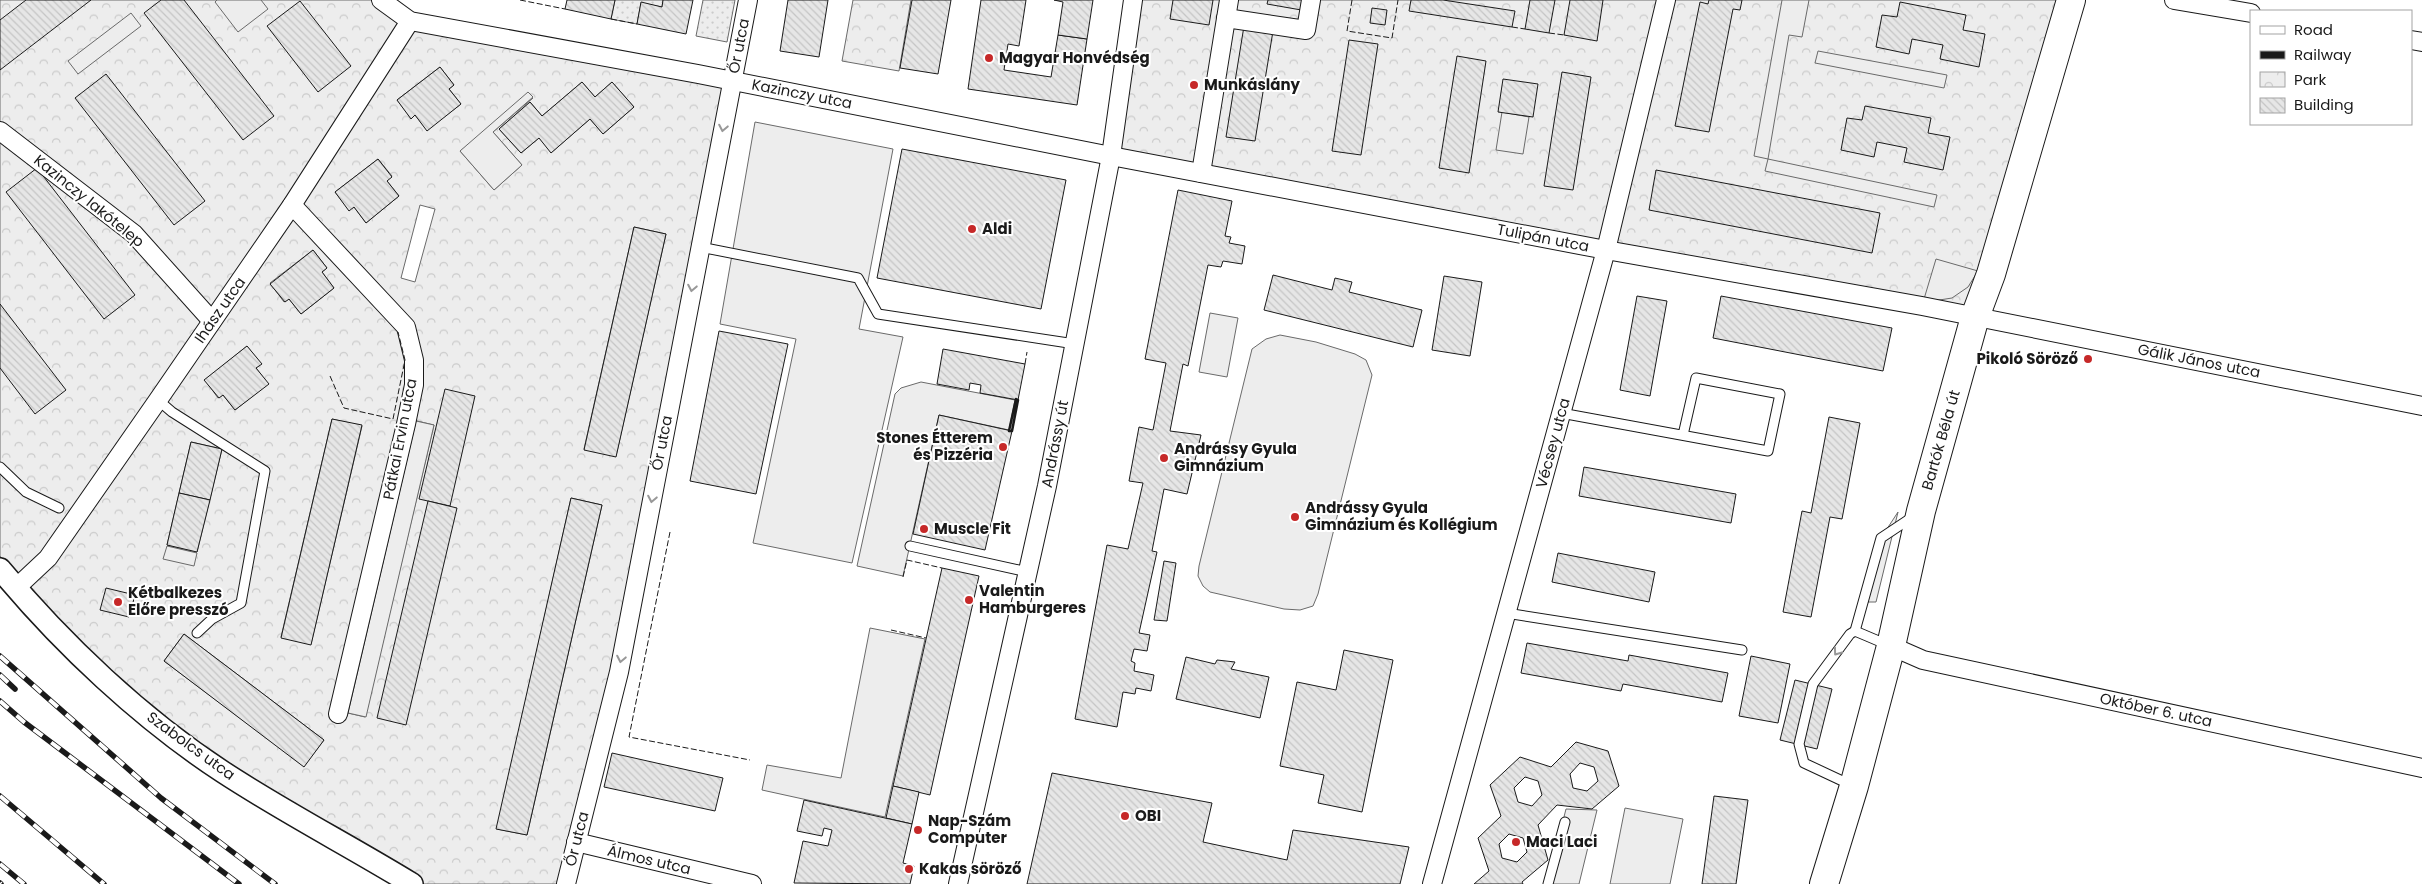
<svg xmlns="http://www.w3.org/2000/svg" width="2422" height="884" font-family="Poppins,sans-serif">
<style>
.grass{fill:url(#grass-dots);stroke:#6a6a6a}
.park{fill:url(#park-crowns);stroke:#6a6a6a;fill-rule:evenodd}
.built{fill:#ededed;stroke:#6a6a6a}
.building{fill:url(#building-back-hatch);stroke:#1a1a1a;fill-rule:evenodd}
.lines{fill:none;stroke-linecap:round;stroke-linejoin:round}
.service-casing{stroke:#1a1a1a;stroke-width:11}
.minor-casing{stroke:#1a1a1a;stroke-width:20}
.tertiary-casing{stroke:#1a1a1a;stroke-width:24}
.primary-casing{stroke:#1a1a1a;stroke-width:30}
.service{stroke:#fff;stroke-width:9}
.minor{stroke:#fff;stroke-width:18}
.tertiary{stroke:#fff;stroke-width:21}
.primary{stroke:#fff;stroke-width:28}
.rail-casing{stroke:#1a1a1a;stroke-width:5.5}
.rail{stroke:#fff;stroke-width:4;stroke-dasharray:11;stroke-linecap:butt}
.fence{stroke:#1a1a1a;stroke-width:1;stroke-dasharray:6 2.5;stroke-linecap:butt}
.wall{stroke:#1a1a1a;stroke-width:2.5}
.oneway{stroke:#989898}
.poi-dot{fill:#c62828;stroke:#fff;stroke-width:2}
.labels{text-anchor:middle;stroke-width:4;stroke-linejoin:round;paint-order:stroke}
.street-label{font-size:15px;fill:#1a1a1a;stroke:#fff}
.poi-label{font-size:15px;font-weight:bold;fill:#1a1a1a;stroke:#fff;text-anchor:start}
</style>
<defs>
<pattern id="grass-dots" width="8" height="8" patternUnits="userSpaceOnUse" patternTransform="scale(1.25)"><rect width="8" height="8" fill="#ededed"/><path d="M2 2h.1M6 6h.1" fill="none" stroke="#cbcbcb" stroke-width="1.8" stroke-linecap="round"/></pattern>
<pattern id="park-crowns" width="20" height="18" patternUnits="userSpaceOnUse" patternTransform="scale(1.25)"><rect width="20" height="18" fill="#ededed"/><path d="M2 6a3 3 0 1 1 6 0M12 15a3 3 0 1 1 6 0" fill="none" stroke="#cbcbcb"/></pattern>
<pattern id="building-back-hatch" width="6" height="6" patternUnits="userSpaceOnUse" patternTransform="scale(1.25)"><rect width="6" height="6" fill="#e6e6e6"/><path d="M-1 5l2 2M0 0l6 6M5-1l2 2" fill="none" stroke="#c5c5c5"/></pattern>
</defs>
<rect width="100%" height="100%" fill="#fff"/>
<g class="grass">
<polygon points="615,0 663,0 662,7 641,3 637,24 611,19"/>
<polygon points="703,0 735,0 727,42 696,36"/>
</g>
<g class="park">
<polygon points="0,0 376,0 405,22 46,555 20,581 0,556"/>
<polygon points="853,0 911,0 899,71 842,61"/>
<polygon points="1136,0 2062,0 1969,313 1114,154"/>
<path d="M411 24 729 82 652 487 563 884H418L154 717 20 588ZM440 67 454 85 449 89 461 104 427 130 415 115 411 118 397 100ZM582 82 595 97 612 82 634 107 603 134 590 119 552 152 539 138 521 153 499 129 530 102 542 116ZM533 98 493 132 522 165 494 190 460 151ZM378 159 392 176 387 181 399 196 366 223 354 207 349 210 335 192ZM420 205 435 209 415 282 401 278ZM634 227 666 234 616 456 584 449ZM313 250 327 268 322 272 334 288 301 314 289 299 284 302 270 283ZM247 346 261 364 256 368 268 384 235 410 223 395 218 398 205 380ZM332 419 362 426 311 644 281 637ZM417 421 434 425 365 717 348 713ZM191 442 222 449 197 552 167 545ZM571 498 602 505 527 835 497 829ZM184 634 324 740 304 766 164 661Z"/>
</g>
<g class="built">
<polygon points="217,0 261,0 268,9 238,32 215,2"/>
<polygon points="1782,0 1809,0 1802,37 1789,35 1768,159 1937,195 1934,207 1765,171 1768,159 1754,156"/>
<polygon points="131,13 141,26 78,74 68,61"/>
<polygon points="1818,51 1947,75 1944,88 1815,63"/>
<polygon points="528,92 533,97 493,132 522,165 494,190 460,151"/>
<polygon points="1502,112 1529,117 1523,154 1496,150"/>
<polygon points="755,122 893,149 859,329 903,337 852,563 753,543 796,339 720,324"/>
<polygon points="1936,259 1978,271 1968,287 1952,298 1933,301 1924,299"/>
<polygon points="1210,313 1238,318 1227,377 1199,372"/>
<polygon points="1280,335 1316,342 1355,354 1366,360 1372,375 1318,594 1313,606 1300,610 1284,609 1210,592 1203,586 1198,576 1199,566 1252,349 1266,339"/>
<polygon points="921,382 1015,400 1009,430 939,415 903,576 857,566 895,394 901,388"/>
<polygon points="416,421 434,425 366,717 348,713"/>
<polygon points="1898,512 1876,602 1863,602 1881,538"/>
<polygon points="167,546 197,553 194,566 163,559"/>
<polygon points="870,628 925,639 885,817 762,790 767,765 841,778"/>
<polygon points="1625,808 1683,819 1670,884 1610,884"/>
<polygon points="1566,809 1597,810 1579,884 1547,884"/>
</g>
<g class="building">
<polygon points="26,0 91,0 0,70 0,20"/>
<polygon points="161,0 184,0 274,116 243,140 144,13"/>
<polygon points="567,0 615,0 611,19 565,9"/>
<polygon points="663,0 693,0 686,34 637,24 641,2 662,7"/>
<polygon points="788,0 828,0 819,57 780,51"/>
<polygon points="912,0 951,0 938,74 900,68"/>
<polygon points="981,0 1026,0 1019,46 1008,44 1004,70 1051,77 1058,35 1087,39 1077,105 968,89"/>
<polygon points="1054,0 1093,0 1087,39 1058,35 1063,2"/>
<polygon points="1173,0 1213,0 1209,25 1170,19"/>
<polygon points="1268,0 1309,0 1307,11 1267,4"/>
<polygon points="1411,0 1443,0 1515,11 1512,27 1409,11"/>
<polygon points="1530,0 1555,0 1549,33 1525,29"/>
<polygon points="1570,0 1603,0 1597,41 1564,35"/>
<polygon points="1709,0 1742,0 1740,10 1733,9 1709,132 1675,126 1700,2 1708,4"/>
<polygon points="300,1 351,66 318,92 267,26"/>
<polygon points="1900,2 1966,15 1963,30 1985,34 1979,67 1940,59 1943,45 1912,39 1909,54 1876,47 1882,15 1897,17"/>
<polygon points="1372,8 1387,10 1385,25 1370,23"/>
<polygon points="1244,26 1273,31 1255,141 1226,137"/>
<polygon points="1349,40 1378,44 1361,155 1332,151"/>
<polygon points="1457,56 1486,61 1469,173 1439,168"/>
<polygon points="440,67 454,85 449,89 461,104 427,131 415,115 411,119 397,100"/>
<polygon points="1562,72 1591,77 1573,190 1544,186"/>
<polygon points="106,74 205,201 174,225 75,98"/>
<polygon points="1503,79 1538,84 1533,117 1498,112"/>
<polygon points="582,82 595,97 612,82 634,107 603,134 590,119 551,153 539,138 521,153 499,129 530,102 542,116"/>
<polygon points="1865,106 1931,118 1928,133 1950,137 1943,170 1904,162 1907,148 1877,142 1874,157 1841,150 1847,118 1862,120"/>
<polygon points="902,149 1066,180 1041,309 877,278"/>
<polygon points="378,159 392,177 387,181 399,196 366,223 354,207 349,211 335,192"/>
<polygon points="37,168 135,295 104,319 6,192"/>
<polygon points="1656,170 1880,213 1872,253 1649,210"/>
<polygon points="1178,190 1232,201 1225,236 1231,237 1229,243 1245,246 1242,264 1223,261 1221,267 1208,265 1188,366 1183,364 1170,431 1201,435 1187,494 1164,489 1152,551 1157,552 1139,633 1150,635 1147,651 1134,649 1131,661 1135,663 1134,671 1154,675 1151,691 1136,688 1135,694 1123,692 1117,727 1075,719 1107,545 1128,549 1143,483 1129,481 1139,427 1153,430 1166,363 1145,359"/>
<polygon points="634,227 666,234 616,457 584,450"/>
<polygon points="313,250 327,268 322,272 334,288 301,314 289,299 285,302 270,284"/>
<polygon points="1273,275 1332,290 1335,278 1352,282 1349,292 1422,310 1413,347 1264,310"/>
<polygon points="1444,276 1482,282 1470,356 1432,350"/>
<polygon points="1637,296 1667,301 1650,396 1620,390"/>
<polygon points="1721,296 1892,328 1883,371 1713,338"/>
<polygon points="0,304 66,390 35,414 0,368"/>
<polygon points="719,331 788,344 756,494 690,481"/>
<polygon points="247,346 262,364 256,368 269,384 235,410 223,395 219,398 204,380"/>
<polygon points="943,349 1025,364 1018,400 980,393 981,385 970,383 969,390 937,384"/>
<polygon points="445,389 475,396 450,506 419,499"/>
<polygon points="939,415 1012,431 985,550 913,534"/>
<polygon points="1829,417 1860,423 1842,519 1830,517 1811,617 1783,612 1802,511 1811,513"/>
<polygon points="332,419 362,425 311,645 281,638"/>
<polygon points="191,442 222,449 210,500 179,493"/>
<polygon points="1584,467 1736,494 1731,523 1579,496"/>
<polygon points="179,493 210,500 197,552 167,545"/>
<polygon points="571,498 602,505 527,835 496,829"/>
<polygon points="428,501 457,508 406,725 377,718"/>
<polygon points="1558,553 1655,572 1649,602 1552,582"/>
<polygon points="1164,561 1176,563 1167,621 1154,620"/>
<polygon points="942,568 979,576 930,795 893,786"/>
<polygon points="106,588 135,595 129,617 100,610"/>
<polygon points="184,634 324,740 304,767 164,661"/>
<polygon points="1527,643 1628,661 1629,655 1728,673 1722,702 1623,684 1621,691 1521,673"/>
<polygon points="1344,650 1393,660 1362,812 1318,803 1324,775 1280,766 1297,682 1336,690"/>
<polygon points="1751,656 1790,664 1778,723 1739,716"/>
<polygon points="1186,657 1215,664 1217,660 1235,662 1231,669 1269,677 1260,718 1176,699"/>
<polygon points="1795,680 1832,689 1817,749 1780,740"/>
<path d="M1576 742 1608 751 1619 786 1592 809 1557 805 1538 825 1548 860 1522 882 1523 884H1474L1489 871 1478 838 1501 816 1490 785 1520 757 1551 767ZM1580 763 1594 767 1598 781 1587 791 1573 788 1570 774ZM1525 777 1538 781 1542 795 1532 806 1518 802 1514 788ZM1509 834 1523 838 1527 852 1517 862 1502 858 1499 844Z"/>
<polygon points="612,753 723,778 715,811 604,787"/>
<polygon points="1052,773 1212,803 1203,842 1287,860 1293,830 1409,847 1400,884 1027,884"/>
<polygon points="893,786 919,792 912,824 886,818"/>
<polygon points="1714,796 1748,800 1736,884 1702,884"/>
<polygon points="804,800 912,824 903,863 914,866 910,884 794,883 803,841 828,846 832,830 824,828 822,836 797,831"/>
</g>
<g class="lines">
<defs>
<g id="service">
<polyline points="700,247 858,278 878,314 1075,344"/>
<polyline points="158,400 172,412 265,471 241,603 212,619 197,633"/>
<polyline points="1561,413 1768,451 1780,394 1696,378 1683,435"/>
<polyline points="0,467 26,492 59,508"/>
<polyline points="910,546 1028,572"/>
<polyline points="1506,613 1742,650"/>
<polyline points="1855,631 1881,538 1914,516"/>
<polyline points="1851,785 1804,763 1799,744 1813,684 1850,634 1855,631 1888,645"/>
<polyline points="1548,884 1565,822"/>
</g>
<g id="minor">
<polyline points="381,0 410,21 698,74 1111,156 1606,250 1922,306 2422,406"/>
<polyline points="2174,0 2251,13"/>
<polyline points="1226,18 1306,30 1311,0"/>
<polyline points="2411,40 2422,42"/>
<polyline points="0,131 134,234 212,321"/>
<polyline points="1201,173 1229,0"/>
<polyline points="292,205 406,327 414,360 414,385 406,424 338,714"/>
<polyline points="16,588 48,558 158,400 292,205 410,21"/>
<polyline points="1891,646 1923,660 2422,768"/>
<polyline points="576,842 752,884"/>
<polyline points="566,884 619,672 748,0"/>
<polyline points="958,884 1047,486 1111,156 1133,0"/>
<polyline points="1432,884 1606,250 1666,0"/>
</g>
<path id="tertiary" d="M0 569C62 644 142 719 223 772 284 812 350 846 412 884"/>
<polyline id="primary" points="1824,884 1854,786 1891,646 1921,511 1975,317 1991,274 2071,0"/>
</defs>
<use href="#service" class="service-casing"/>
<use href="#minor" class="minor-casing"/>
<use href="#tertiary" class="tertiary-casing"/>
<use href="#primary" class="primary-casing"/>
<use href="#service" class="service"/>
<use href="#minor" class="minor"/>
<use href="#tertiary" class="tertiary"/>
<use href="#primary" class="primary"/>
<defs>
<g id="rail">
<polyline points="0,656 161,798 275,884"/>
<polyline points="0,675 15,689"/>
<polyline points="0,701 24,722 239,884"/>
<polyline points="0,796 104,884"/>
<polyline points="0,864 24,884"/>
<polyline points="0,883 1,884"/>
</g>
</defs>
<use href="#rail" class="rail-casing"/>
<use href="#rail" class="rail"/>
<g class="fence">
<polyline points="520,0 565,9"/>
<polyline points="1352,0 1347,31 1392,38 1398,0"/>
<polyline points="611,19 637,24"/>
<polyline points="1512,27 1525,29"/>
<polyline points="1549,33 1564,35"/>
<polyline points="1025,364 1027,352"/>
<polyline points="330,376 344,408 393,419 405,360 398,332"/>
<polyline points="670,532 629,737 750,760"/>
<polyline points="903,577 907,560 942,568"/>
<polyline points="891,630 926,638"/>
</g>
<polygon class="wall" points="1016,399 1018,400 1012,431 1009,431"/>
</g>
<defs><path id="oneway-chevron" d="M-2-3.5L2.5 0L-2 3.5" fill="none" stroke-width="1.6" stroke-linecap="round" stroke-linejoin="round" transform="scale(1.25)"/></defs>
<g class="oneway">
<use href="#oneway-chevron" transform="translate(723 128) rotate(101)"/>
<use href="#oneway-chevron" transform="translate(692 288) rotate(101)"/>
<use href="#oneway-chevron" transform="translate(652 499) rotate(101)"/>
<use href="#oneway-chevron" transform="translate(1837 652) rotate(126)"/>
<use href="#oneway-chevron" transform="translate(621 659) rotate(101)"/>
</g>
<g class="poi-dot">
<circle cx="989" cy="58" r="5"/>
<circle cx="1194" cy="85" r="5"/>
<circle cx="972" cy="229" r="5"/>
<circle cx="2088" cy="359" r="5"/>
<circle cx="1003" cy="447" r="5"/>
<circle cx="1164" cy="458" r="5"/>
<circle cx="1295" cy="517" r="5"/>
<circle cx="924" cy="529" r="5"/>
<circle cx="969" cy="600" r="5"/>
<circle cx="118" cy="602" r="5"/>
<circle cx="1125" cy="816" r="5"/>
<circle cx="918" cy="830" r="5"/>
<circle cx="1516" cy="842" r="5"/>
<circle cx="909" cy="869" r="5"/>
</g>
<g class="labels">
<g class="street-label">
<text transform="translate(739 46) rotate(-79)" y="5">Őr utca</text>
<text transform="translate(802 94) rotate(11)" y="5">Kazinczy utca</text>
<text transform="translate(89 201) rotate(39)" y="5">Kazinczy lakótelep</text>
<text transform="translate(1543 238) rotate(11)" y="5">Tulipán utca</text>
<text transform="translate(220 310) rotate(-55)" y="5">Ihász utca</text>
<text transform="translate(2199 361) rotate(11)" y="5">Gálik János utca</text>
<text transform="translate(400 439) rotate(-79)" y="5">Pátkai Ervin utca</text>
<text transform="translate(1941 440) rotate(-74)" y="5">Bartók Béla út</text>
<text transform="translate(662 443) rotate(-79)" y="5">Őr utca</text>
<text transform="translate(1553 443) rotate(-75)" y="5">Vécsey utca</text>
<text transform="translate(1055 444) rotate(-79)" y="5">Andrássy út</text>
<text transform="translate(2156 710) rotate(12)" y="5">Október 6. utca</text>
<text transform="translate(191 746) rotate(36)" y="5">Szabolcs utca</text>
<text transform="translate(577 839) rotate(-76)" y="5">Őr utca</text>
<text transform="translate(649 860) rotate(13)" y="5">Álmos utca</text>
</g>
<g class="poi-label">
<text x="999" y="63">Magyar Honvédség</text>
<text x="1204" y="90">Munkáslány</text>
<text x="982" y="234">Aldi</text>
<text x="2078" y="364" text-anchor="end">Pikoló Söröző</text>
<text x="993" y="443" text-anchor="end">Stones Étterem<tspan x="993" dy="17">és Pizzéria</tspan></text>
<text x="1174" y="454">Andrássy Gyula<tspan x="1174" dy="17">Gimnázium</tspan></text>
<text x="1305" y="513">Andrássy Gyula<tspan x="1305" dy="17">Gimnázium és Kollégium</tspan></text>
<text x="934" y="534">Muscle Fit</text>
<text x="979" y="596">Valentin<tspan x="979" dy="17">Hamburgeres</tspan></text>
<text x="128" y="598">Kétbalkezes<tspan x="128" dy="17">Előre presszó</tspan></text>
<text x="1135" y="821">OBI</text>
<text x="928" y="826">Nap-Szám<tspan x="928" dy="17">Computer</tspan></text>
<text x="1526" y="847">Maci Laci</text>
<text x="919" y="874">Kakas söröző</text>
</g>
</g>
<rect x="2250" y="10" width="162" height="115" fill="#ffffff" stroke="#a3a3a3"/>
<rect x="2260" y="26" width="25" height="8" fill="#ffffff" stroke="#a3a3a3"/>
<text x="2294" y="35" font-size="15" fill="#1a1a1a">Road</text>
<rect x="2260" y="51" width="25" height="8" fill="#1a1a1a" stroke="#a3a3a3"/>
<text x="2294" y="60" font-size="15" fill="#1a1a1a">Railway</text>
<rect x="2260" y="72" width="25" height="15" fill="url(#park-crowns)" stroke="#a3a3a3"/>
<text x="2294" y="85" font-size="15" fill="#1a1a1a">Park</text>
<rect x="2260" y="98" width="25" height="15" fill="url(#building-back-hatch)" stroke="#a3a3a3"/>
<text x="2294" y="110" font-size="15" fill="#1a1a1a">Building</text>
</svg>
